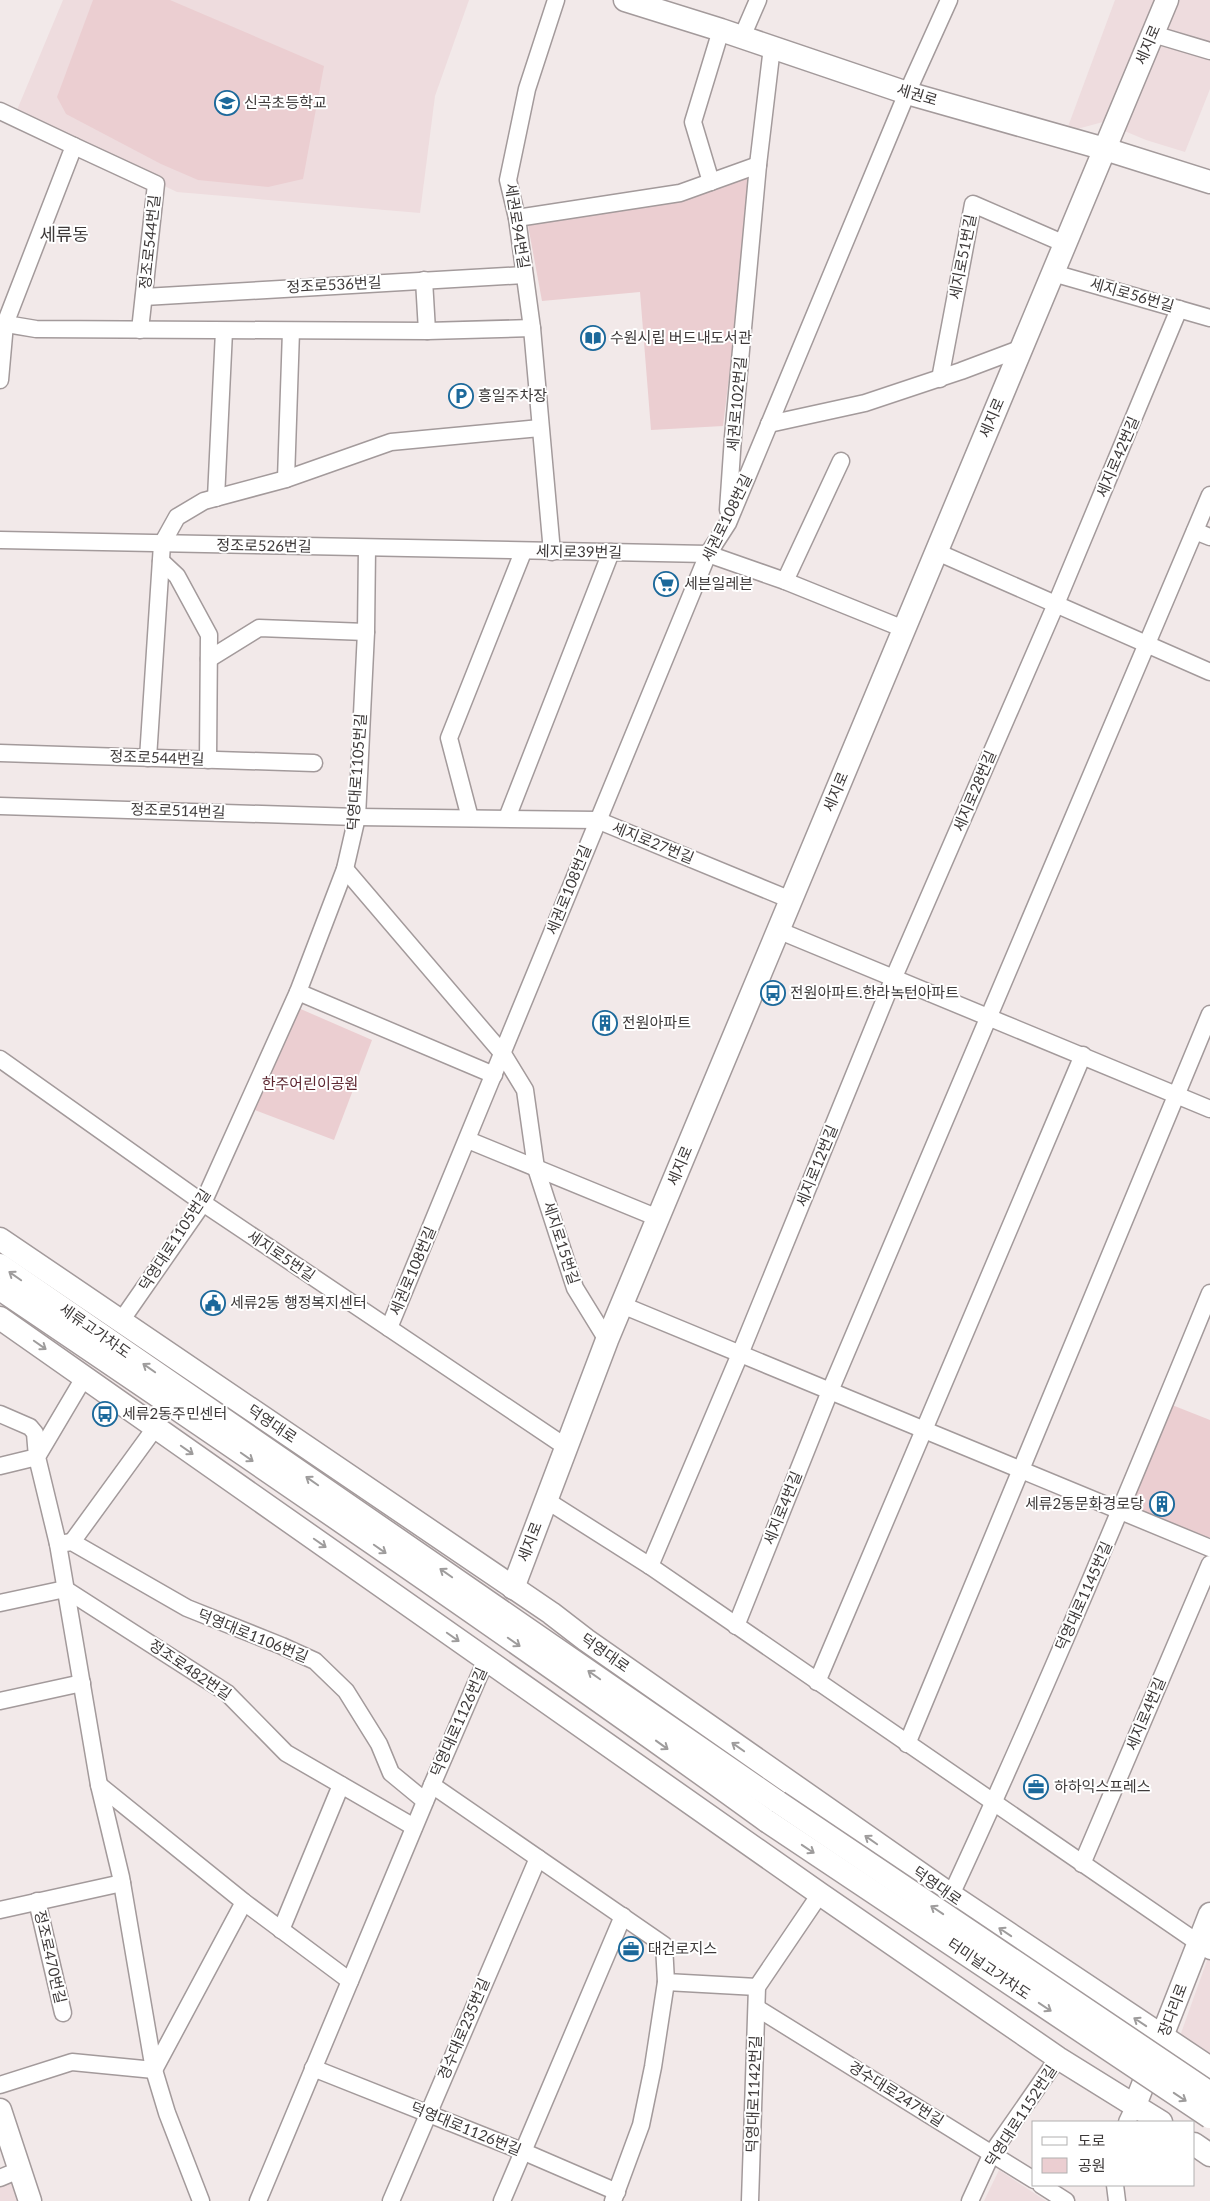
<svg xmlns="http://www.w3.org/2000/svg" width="1210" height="2201" font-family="Lato,'Noto Sans KR',sans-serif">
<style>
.built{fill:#eedcde}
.green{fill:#ebced1}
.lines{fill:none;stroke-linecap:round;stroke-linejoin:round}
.street-casing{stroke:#a39a9b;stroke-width:19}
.secondary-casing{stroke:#a39a9b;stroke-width:25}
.street{stroke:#fff;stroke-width:16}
.secondary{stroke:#fff;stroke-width:22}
.secondary-bridge-casing{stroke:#a39a9b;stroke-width:25;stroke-linecap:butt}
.secondary-bridge{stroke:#fff;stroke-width:22}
.oneway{stroke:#9e9c9c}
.labels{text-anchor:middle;stroke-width:4;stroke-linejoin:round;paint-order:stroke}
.street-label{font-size:15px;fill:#3d3939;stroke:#fff}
.poi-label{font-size:15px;fill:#3d3939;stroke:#fff;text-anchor:start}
.park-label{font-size:15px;fill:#5d2630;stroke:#fff}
.quarter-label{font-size:18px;fill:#3d3939;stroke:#fff}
</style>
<rect width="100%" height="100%" fill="#f2e9e9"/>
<g class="built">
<polygon points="63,0 469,0 435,96 420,213 177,192 26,120 17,110"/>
<polygon points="1115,0 1210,0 1210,89 1185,152 1146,140 1103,122 1066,132"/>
<polygon points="1209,1955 1210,1955 1210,2053 1180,2036"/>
<polygon points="19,2170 29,2201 0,2201 0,2177"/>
<polygon points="999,2170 1046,2201 984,2201"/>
</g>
<g class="green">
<polygon points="93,0 170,0 324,66 303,179 268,187 198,180 161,164 66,114 57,97"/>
<polygon points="754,174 723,426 651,430 640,292 542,301 527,220"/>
<polygon points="296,1007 372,1040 334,1140 252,1109"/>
<polygon points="1172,1405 1210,1420 1210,1537 1203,1539 1139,1514 1133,1503"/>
</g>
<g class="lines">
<defs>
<g id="street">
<polyline points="1153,34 1210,51"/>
<polyline points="742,37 758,0"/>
<polyline points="0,111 74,146 5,324 0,380"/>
<polyline points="74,146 156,184 140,330"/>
<polyline points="711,182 693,122 721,30"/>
<polyline points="517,218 680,193 758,165"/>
<polyline points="1053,273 1210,318"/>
<polyline points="424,280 427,331"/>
<polyline points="144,297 524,275"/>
<polyline points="0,323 36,329 427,331 532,328"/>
<polyline points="940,379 973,204 1065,244"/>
<polyline points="769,424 865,403 961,371 1022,348"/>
<polyline points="286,479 291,331"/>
<polyline points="216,498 224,331"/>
<polyline points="728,510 733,437 758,165 772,47"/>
<polyline points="1195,531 1210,537"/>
<polyline points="0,540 708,554 785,581 904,629"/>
<polyline points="552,552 532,328 517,218 508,180 527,89 556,0"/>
<polyline points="937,552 1210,672"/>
<polyline points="161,561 177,576 209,635 208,760"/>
<polyline points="785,581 841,461"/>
<polyline points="209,659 259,628 366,632"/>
<polyline points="0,753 314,763"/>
<polyline points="148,758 162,544 177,517 204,501 286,479 391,442 540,428"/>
<polyline points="0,806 357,817 597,820 791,900"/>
<polyline points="470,818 449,738 523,552"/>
<polyline points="507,818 611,552"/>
<polyline points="345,869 503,1054 525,1090 536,1168 560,1242 575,1288 607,1340"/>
<polyline points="780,931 1210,1109"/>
<polyline points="298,992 494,1075"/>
<polyline points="0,1059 203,1203 566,1447"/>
<polyline points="468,1140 658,1218"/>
<polyline points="622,1305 1210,1548"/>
<polyline points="121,1321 203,1203 298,992 345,869 357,817 366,632 367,548"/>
<path d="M389 1328C496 1070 600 811 708 554L728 523 907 93 949 0"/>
<polyline points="85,1376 37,1457 58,1544 99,1785 121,1877 154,2070 167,2113 201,2201"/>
<polyline points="0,1414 30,1427 35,1433 37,1457 0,1466"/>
<polyline points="546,1500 650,1566 1210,1951"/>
<polyline points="72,1542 155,1428"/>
<polyline points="58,1544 72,1542 187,1608 282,1646 315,1661 346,1691 379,1744 391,1773 425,1801"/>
<polyline points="650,1566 740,1354 894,977 1056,604 1179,309"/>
<polyline points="0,1603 65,1589 227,1693 286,1753 414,1827"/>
<polyline points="736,1626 830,1391 1210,495"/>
<polyline points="817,1682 1083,1055"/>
<polyline points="0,1701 82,1683"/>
<polyline points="907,1744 1210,1014"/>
<polyline points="99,1785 244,1902 350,1981"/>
<polyline points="432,1785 664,1945 666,1982 757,1987"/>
<polyline points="1082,1864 1210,1564"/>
<path d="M951 1895C1043 1697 1127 1495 1210 1293"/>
<polyline points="37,1901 63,2013"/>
<polyline points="0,1910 122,1883"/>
<polyline points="281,1930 341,1785"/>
<polyline points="757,2008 1034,2180"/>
<polyline points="313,2068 522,2151 617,2192"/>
<polyline points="0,2085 72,2062 154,2070 244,1902"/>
<polyline points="1127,2122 1135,2105"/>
<polyline points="0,2178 19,2170"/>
<polyline points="1041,2185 1066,2201"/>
<polyline points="1115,2185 1117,2201"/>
<polyline points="258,2201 432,1785 486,1660"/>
<polyline points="391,2201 538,1858"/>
<polyline points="502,2201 623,1916"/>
<polyline points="613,2201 641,2125 653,2067 666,1982"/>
<polyline points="750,2201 757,1987 820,1894"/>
<polyline points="970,2201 992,2153 1058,2058"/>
</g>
<g id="secondary">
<polyline points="625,0 721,30 907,93 1105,149 1210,182"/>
<polyline points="0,1239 551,1613 586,1640 951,1895 1210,2068"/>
<polyline points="0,1265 778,1802"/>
<path d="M0 1289C258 1463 515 1639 767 1821"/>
<polyline points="0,1318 820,1894 1058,2058 1161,2122"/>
<polyline points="513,1588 607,1340 1167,0"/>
<polyline points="1135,2105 1210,1914"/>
<polyline points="0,2110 30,2201"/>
<polyline points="1194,2144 1210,2155"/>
</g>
</defs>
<use href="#street" class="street-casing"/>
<use href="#secondary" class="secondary-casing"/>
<use href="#street" class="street"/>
<use href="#secondary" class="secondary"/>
<defs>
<g id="secondary-bridge">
<polyline points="778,1802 1210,2093"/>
<polyline points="767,1821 1210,2117"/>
</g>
</defs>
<use href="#secondary-bridge" class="secondary-bridge-casing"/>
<use href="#secondary-bridge" class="secondary-bridge"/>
</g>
<defs><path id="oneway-shaft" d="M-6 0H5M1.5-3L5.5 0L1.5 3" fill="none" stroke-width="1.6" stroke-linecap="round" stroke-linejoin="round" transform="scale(1.25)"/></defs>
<g class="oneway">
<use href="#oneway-shaft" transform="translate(15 1276) rotate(-145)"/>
<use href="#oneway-shaft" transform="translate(40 1345) rotate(35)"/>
<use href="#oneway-shaft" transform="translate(149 1368) rotate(-145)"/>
<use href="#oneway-shaft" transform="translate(187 1450) rotate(35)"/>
<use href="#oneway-shaft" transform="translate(247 1457) rotate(35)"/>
<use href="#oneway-shaft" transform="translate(312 1481) rotate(-145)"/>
<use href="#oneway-shaft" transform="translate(320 1543) rotate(35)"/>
<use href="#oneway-shaft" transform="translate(380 1549) rotate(35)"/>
<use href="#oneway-shaft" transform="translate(446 1573) rotate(-145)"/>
<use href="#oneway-shaft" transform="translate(453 1637) rotate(35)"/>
<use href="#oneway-shaft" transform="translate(514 1642) rotate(35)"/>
<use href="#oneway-shaft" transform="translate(594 1675) rotate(-145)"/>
<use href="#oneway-shaft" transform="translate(662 1745) rotate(36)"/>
<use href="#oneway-shaft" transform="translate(738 1747) rotate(-145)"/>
<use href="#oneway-shaft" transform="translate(871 1840) rotate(-145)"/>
<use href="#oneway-shaft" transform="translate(808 1849) rotate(34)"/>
<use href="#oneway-shaft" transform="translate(937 1910) rotate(-146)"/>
<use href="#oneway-shaft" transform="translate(1005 1932) rotate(-146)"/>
<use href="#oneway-shaft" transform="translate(1045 2007) rotate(34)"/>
<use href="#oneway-shaft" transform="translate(1140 2022) rotate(-146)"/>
<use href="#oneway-shaft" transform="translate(1180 2097) rotate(34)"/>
</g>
<defs>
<symbol id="school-ring" viewBox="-11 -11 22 22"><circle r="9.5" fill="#fff" stroke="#1c699b" stroke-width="1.5"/><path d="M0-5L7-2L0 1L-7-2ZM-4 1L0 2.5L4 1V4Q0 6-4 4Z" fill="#1c699b"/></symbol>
<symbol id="library-ring" viewBox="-11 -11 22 22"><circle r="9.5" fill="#fff" stroke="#1c699b" stroke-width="1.5"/><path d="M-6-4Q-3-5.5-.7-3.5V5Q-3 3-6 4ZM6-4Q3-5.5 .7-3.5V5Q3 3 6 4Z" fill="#1c699b"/></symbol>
<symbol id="parking-ring" viewBox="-11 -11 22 22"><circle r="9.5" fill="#fff" stroke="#1c699b" stroke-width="1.5"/><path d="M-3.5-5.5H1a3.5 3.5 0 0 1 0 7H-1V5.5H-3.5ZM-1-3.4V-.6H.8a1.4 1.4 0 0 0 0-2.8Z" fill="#1c699b"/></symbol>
<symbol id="supermarket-ring" viewBox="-11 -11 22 22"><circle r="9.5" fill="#fff" stroke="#1c699b" stroke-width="1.5"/><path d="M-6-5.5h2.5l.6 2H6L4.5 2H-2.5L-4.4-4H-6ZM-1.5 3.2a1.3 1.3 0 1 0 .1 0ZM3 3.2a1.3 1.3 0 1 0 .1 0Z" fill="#1c699b"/></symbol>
<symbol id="bus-ring" viewBox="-11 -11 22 22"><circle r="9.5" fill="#fff" stroke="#1c699b" stroke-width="1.5"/><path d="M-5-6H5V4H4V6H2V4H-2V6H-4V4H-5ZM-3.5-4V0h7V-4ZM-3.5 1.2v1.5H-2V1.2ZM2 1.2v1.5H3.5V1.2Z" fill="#1c699b"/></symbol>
<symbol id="building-ring" viewBox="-11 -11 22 22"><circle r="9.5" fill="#fff" stroke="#1c699b" stroke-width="1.5"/><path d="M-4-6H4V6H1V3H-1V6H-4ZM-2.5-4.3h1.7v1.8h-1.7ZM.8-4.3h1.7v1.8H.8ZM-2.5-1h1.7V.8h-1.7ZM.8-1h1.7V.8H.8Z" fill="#1c699b"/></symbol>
<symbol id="civic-ring" viewBox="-11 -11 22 22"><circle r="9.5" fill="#fff" stroke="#1c699b" stroke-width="1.5"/><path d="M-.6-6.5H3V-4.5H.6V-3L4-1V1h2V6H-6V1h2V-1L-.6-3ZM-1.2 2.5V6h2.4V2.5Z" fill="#1c699b"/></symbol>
<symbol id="office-ring" viewBox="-11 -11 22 22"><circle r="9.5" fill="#fff" stroke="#1c699b" stroke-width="1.5"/><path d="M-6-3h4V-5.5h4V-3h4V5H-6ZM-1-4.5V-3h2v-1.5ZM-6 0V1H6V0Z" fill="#1c699b"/></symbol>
</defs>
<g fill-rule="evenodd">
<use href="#school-ring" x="213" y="89" width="28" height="28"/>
<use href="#library-ring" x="579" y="324" width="28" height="28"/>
<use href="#parking-ring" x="447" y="382" width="28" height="28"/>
<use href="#supermarket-ring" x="652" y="570" width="28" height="28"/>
<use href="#bus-ring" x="759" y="979" width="28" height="28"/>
<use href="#building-ring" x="591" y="1009" width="28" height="28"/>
<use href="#civic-ring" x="199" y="1289" width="28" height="28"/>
<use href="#bus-ring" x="91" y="1400" width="28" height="28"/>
<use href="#building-ring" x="1148" y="1490" width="28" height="28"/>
<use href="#office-ring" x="1022" y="1773" width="28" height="28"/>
<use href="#office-ring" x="617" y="1935" width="28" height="28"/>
</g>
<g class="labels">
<g class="street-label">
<text transform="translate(1148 45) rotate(-67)" y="5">세지로</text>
<text transform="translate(917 95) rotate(17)" y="5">세권로</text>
<text transform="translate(517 226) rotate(81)" y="5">세권로94번길</text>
<text transform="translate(150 242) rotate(-84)" y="5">정조로544번길</text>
<text transform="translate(963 257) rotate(-79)" y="5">세지로51번길</text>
<text transform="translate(334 285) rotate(-3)" y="5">정조로536번길</text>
<text transform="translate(1132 295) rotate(16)" y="5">세지로56번길</text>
<text transform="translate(737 404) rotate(-85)" y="5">세권로102번길</text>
<text transform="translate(992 418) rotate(-67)" y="5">세지로</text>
<text transform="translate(1118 457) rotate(-67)" y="5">세지로42번길</text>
<text transform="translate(727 518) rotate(-64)" y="5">세권로108번길</text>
<text transform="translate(264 546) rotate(1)" y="5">정조로526번길</text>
<text transform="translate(579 552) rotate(1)" y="5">세지로39번길</text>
<text transform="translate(157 758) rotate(2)" y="5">정조로544번길</text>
<text transform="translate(357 772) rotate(-86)" y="5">덕영대로1105번길</text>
<text transform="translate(975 791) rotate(-67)" y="5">세지로28번길</text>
<text transform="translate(836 792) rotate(-67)" y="5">세지로</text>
<text transform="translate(178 811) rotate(2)" y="5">정조로514번길</text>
<text transform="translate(653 843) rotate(22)" y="5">세지로27번길</text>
<text transform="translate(569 890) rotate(-68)" y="5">세권로108번길</text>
<text transform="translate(680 1166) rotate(-67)" y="5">세지로</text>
<text transform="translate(817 1166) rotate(-68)" y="5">세지로12번길</text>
<text transform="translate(175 1240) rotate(-57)" y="5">덕영대로1105번길</text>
<text transform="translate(561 1243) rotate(72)" y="5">세지로15번길</text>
<text transform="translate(281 1256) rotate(34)" y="5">세지로5번길</text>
<text transform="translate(413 1271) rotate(-67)" y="5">세권로108번길</text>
<text transform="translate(95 1331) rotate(35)" y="5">세류고가차도</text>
<text transform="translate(272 1424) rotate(34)" y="5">덕영대로</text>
<text transform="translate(783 1508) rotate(-68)" y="5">세지로4번길</text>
<text transform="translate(530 1542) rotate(-69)" y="5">세지로</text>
<text transform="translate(1084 1596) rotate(-66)" y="5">덕영대로1145번길</text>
<text transform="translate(253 1636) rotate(22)" y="5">덕영대로1106번길</text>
<text transform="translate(605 1653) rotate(35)" y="5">덕영대로</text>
<text transform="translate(190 1670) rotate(34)" y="5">정조로482번길</text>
<text transform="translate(1146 1714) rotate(-67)" y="5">세지로4번길</text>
<text transform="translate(459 1722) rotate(-66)" y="5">덕영대로1126번길</text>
<text transform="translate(937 1886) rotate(35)" y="5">덕영대로</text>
<text transform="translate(50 1957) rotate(77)" y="5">정조로470번길</text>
<text transform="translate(989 1969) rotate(34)" y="5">터미널고가차도</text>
<text transform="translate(1173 2010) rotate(-69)" y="5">장다리로</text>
<text transform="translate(464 2029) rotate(-67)" y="5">경수대로235번길</text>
<text transform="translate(754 2094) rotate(-88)" y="5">덕영대로1142번길</text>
<text transform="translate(896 2094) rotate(32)" y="5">경수대로247번길</text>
<text transform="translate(1021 2116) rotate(-57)" y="5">덕영대로1152번길</text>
<text transform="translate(466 2129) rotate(22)" y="5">덕영대로1126번길</text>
</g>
<g class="poi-label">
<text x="244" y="108">신곡초등학교</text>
<text x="610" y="343">수원시립 버드내도서관</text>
<text x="478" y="401">흥일주차장</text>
<text x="684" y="589">세븐일레븐</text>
<text x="790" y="998">전원아파트.한라녹턴아파트</text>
<text x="622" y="1028">전원아파트</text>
<text x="230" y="1308">세류2동 행정복지센터</text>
<text x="122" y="1419">세류2동주민센터</text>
<text x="1144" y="1509" text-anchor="end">세류2동문화경로당</text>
<text x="1054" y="1792">하하익스프레스</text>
<text x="648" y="1954">대건로지스</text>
</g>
<g class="park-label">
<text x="310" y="1089">한주어린이공원</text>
</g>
<g class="quarter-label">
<text x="64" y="241">세류동</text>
</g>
</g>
<rect x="1032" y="2121" width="162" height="65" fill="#ffffff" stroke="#b1b0b0"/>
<rect x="1042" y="2137" width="25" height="8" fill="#ffffff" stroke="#b1b0b0"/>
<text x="1078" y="2146" font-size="15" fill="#3d3939">도로</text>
<rect x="1042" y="2158" width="25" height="15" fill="#ebced1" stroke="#b1b0b0"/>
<text x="1078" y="2171" font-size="15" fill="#3d3939">공원</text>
</svg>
